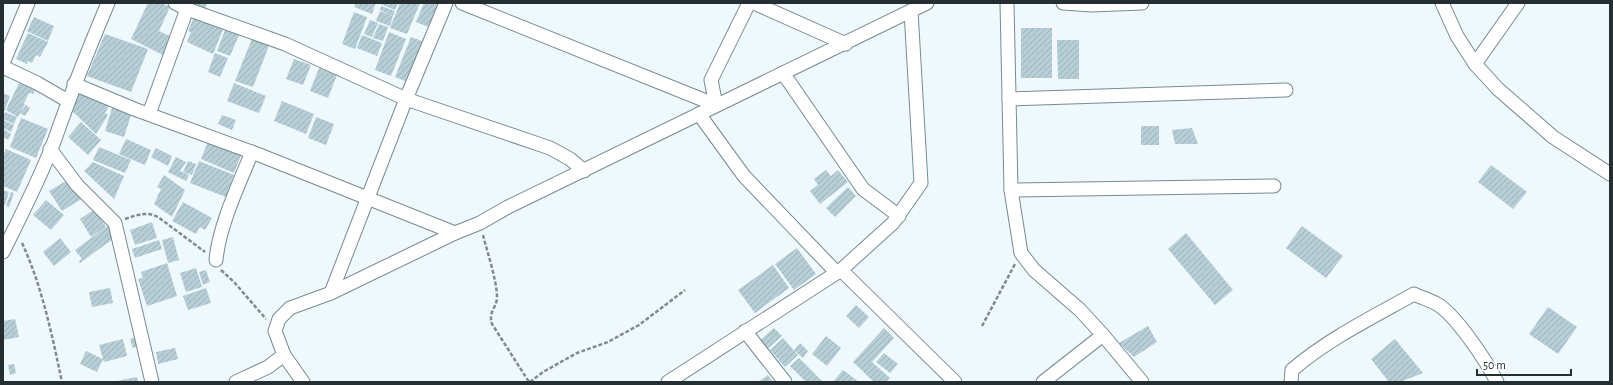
<svg xmlns="http://www.w3.org/2000/svg" width="1613" height="385" font-family="'Alegreya Sans',sans-serif">
<style>
.building{fill:url(#building-hatch)}
.lines{fill:none;stroke-linecap:round;stroke-linejoin:round}
.minor-casing{stroke:#758b93;stroke-width:15}
.path{stroke:#818a8d;stroke-width:2.5;stroke-dasharray:4 2;stroke-linecap:butt}
.minor{stroke:#fff;stroke-width:13}
</style>
<defs>
<pattern id="building-hatch" width="6" height="6" patternUnits="userSpaceOnUse"><rect width="6" height="6" fill="#b6ced6"/><path d="M-1 1l2-2M0 6l6-6M5 7l2-2" fill="none" stroke="#9cb1b8"/></pattern>
</defs>
<rect width="100%" height="100%" fill="#eff9fd"/>
<g class="building">
<polygon points="148,3 161,3 170,7 159,31 172,37 163,55 131,39"/>
<polygon points="188,3 207,3 205,9"/>
<polygon points="356,3 376,3 372,14 354,7"/>
<polygon points="378,3 398,3 395,10"/>
<polygon points="400,3 420,3 407,34 390,28"/>
<polygon points="424,3 441,3 431,28 416,22"/>
<polygon points="381,6 395,11 393,16 380,10"/>
<polygon points="380,11 393,16 390,26 376,21"/>
<polygon points="354,12 367,17 355,49 342,44"/>
<polygon points="34,17 54,26 48,41 27,31"/>
<polygon points="194,17 224,27 213,54 187,42 191,32 188,31"/>
<polygon points="370,20 378,23 372,37 364,34"/>
<polygon points="379,24 388,27 383,41 373,38"/>
<rect x="1021" y="28" width="31" height="50"/>
<polygon points="225,30 239,35 230,56 217,51"/>
<polygon points="389,32 406,39 391,76 375,70"/>
<polygon points="28,33 48,42 40,57 36,55 32,63 28,61 27,64 16,59"/>
<polygon points="105,34 148,49 131,92 87,76"/>
<polygon points="362,35 382,43 377,56 357,48"/>
<polygon points="253,36 270,43 253,87 235,81"/>
<polygon points="411,37 427,43 410,83 395,77"/>
<polygon points="1057,40 1079,40 1079,79 1058,79"/>
<polygon points="215,53 228,58 220,77 208,72"/>
<polygon points="294,59 311,65 303,85 286,79"/>
<polygon points="319,68 337,75 328,98 310,91"/>
<polygon points="21,79 37,86 33,94 29,93 24,103 16,99 25,104 18,117 6,110"/>
<polygon points="234,83 266,96 259,113 227,101"/>
<polygon points="81,91 110,104 105,113 108,115 96,134 69,108"/>
<polygon points="3,93 10,96 3,115"/>
<polygon points="282,101 314,114 306,134 274,121"/>
<polygon points="26,105 30,108 25,116 20,113"/>
<polygon points="113,105 132,112 124,137 105,131"/>
<polygon points="5,112 17,117 14,124 3,119"/>
<polygon points="222,115 236,120 232,130 218,124"/>
<polygon points="316,117 334,124 326,145 308,138"/>
<polygon points="21,118 48,129 36,158 10,147"/>
<polygon points="3,120 14,125 11,132 3,128"/>
<polygon points="81,122 101,140 88,155 68,137"/>
<rect x="1141" y="126" width="18" height="19"/>
<polygon points="1192,128 1198,144 1175,144 1172,130"/>
<polygon points="3,129 11,134 8,140 3,137"/>
<polygon points="126,139 151,150 145,165 119,154"/>
<polygon points="209,139 242,153 234,173 201,159"/>
<polygon points="99,147 131,160 125,173 93,160"/>
<polygon points="156,148 172,156 168,166 151,157"/>
<polygon points="6,149 31,160 17,192 3,186 3,156"/>
<polygon points="176,157 186,162 180,171 189,175 186,181 168,172"/>
<polygon points="188,161 196,164 192,175 183,172"/>
<polygon points="199,161 234,175 226,197 190,183"/>
<polygon points="93,162 124,176 114,199 84,171"/>
<polygon points="1491,165 1527,192 1513,209 1478,182"/>
<polygon points="826,170 831,176 838,170 848,182 820,204 810,191 818,185 814,179"/>
<polygon points="164,175 185,190 172,217 154,204 161,189 157,187"/>
<polygon points="71,178 83,198 62,211 49,191"/>
<polygon points="848,187 856,196 835,217 826,208"/>
<polygon points="3,190 9,192 5,205 3,204"/>
<polygon points="11,192 14,193 9,207 6,206"/>
<polygon points="46,200 64,215 51,230 33,215"/>
<polygon points="183,202 212,218 205,230 200,227 196,234 172,221"/>
<polygon points="95,209 106,227 91,237 80,219"/>
<polygon points="152,222 157,238 135,245 130,230"/>
<polygon points="109,225 117,236 80,263 79,261 82,259 75,250"/>
<polygon points="1302,226 1343,256 1326,278 1286,248"/>
<polygon points="1186,233 1233,290 1215,305 1168,249"/>
<polygon points="173,237 179,260 168,263 162,240"/>
<polygon points="60,238 71,252 54,266 43,252"/>
<polygon points="159,240 162,249 135,258 132,249"/>
<polygon points="797,248 816,274 794,290 775,264"/>
<polygon points="167,263 177,296 147,306 138,279 143,278 141,272"/>
<polygon points="773,265 789,288 755,313 738,290"/>
<polygon points="196,268 202,287 186,292 180,273"/>
<polygon points="206,270 210,282 203,285 199,272"/>
<polygon points="110,288 113,303 92,307 89,292"/>
<polygon points="206,288 211,303 188,310 183,296"/>
<polygon points="856,305 869,317 859,328 846,316"/>
<polygon points="1548,307 1577,327 1558,354 1529,334"/>
<polygon points="15,319 19,337 3,340 3,321"/>
<polygon points="1148,326 1157,342 1134,357 1119,343"/>
<polygon points="774,328 782,336 764,352 757,343"/>
<polygon points="884,328 894,338 872,362 890,378 886,382 874,382 853,362"/>
<polygon points="140,336 143,345 133,348 130,339"/>
<polygon points="826,336 841,348 827,366 812,354"/>
<polygon points="783,338 798,355 785,367 770,350"/>
<polygon points="123,339 127,356 104,362 103,359 97,372 80,364 86,351 103,359 99,345"/>
<polygon points="1395,339 1423,373 1400,382 1389,382 1371,359"/>
<polygon points="800,343 808,351 803,358 794,350"/>
<polygon points="175,348 178,359 158,364 156,352"/>
<polygon points="884,353 898,364 890,373 876,362"/>
<polygon points="799,358 823,382 806,382 790,366"/>
<polygon points="14,364 16,373 10,375 8,365"/>
<polygon points="843,370 859,382 833,382"/>
<polygon points="768,375 773,382 758,382"/>
<polygon points="137,377 138,382 117,382 117,381"/>
</g>
<g class="lines">
<defs>
<g id="minor">
<polyline points="175,3 187,9 285,44 406,99 550,148 570,159 584,171"/>
<polyline points="462,3 716,105"/>
<polyline points="754,3 846,44"/>
<polyline points="1007,3 1011,190 1021,253 1034,270 1080,310 1103,335 1142,382"/>
<polyline points="1063,3 1092,5 1142,3"/>
<polyline points="1442,3 1457,36 1475,64 1498,89 1553,137 1610,174"/>
<polyline points="3,63 28,3"/>
<polyline points="1475,64 1518,3"/>
<polyline points="3,67 37,83 68,101"/>
<polyline points="783,73 863,189 899,216"/>
<polyline points="74,84 134,109 257,154 455,233"/>
<polyline points="1009,99 1286,90"/>
<polyline points="716,105 711,80 749,3"/>
<polyline points="149,114 187,9"/>
<polyline points="699,114 744,176 837,273"/>
<polyline points="50,149 77,185 115,223 152,382"/>
<polyline points="1011,190 1274,186"/>
<path d="M3 252C21 215 41 177 55 139 71 93 89 48 108 3"/>
<path d="M216 260C219 226 239 184 252 152"/>
<polyline points="841,270 893,223 921,183 911,11"/>
<polyline points="331,293 406,99 446,3"/>
<polyline points="745,331 785,382"/>
<polyline points="236,382 268,367 284,355"/>
<polyline points="303,382 284,355 275,331 279,319 290,308 331,293 455,233 480,223 508,207 927,3"/>
<polyline points="668,382 841,270 955,382"/>
<polyline points="1043,382 1103,335"/>
<path d="M1291 382 1292 370C1328 339 1373 317 1414 294 1422 298 1430 300 1437 304 1456 315 1487 362 1497 382"/>
</g>
</defs>
<use href="#minor" class="minor-casing"/>
<g class="path">
<path d="M125 219C137 215 146 211 158 217L205 252"/>
<path d="M483 235C487 251 497 281 497 297 497 308 488 311 492 324L529 382"/>
<path d="M22 243C42 286 52 335 62 382"/>
<polyline points="221,270 234,282 266,319"/>
<polyline points="982,326 1015,264"/>
<polyline points="530,382 543,372 577,353 608,342 639,325 685,290"/>
</g>
<use href="#minor" class="minor"/>
</g>
<rect width="1613" height="385" fill="none" stroke="#252e31" stroke-width="8"/>
<path d="M1477 369v6h94v-6" fill="none" stroke="#252e31" stroke-width="2"/>
<text x="1483" y="369" font-size="12" fill="#252e31" stroke="#ffffff" stroke-width="3" paint-order="stroke">50 m</text>
</svg>
